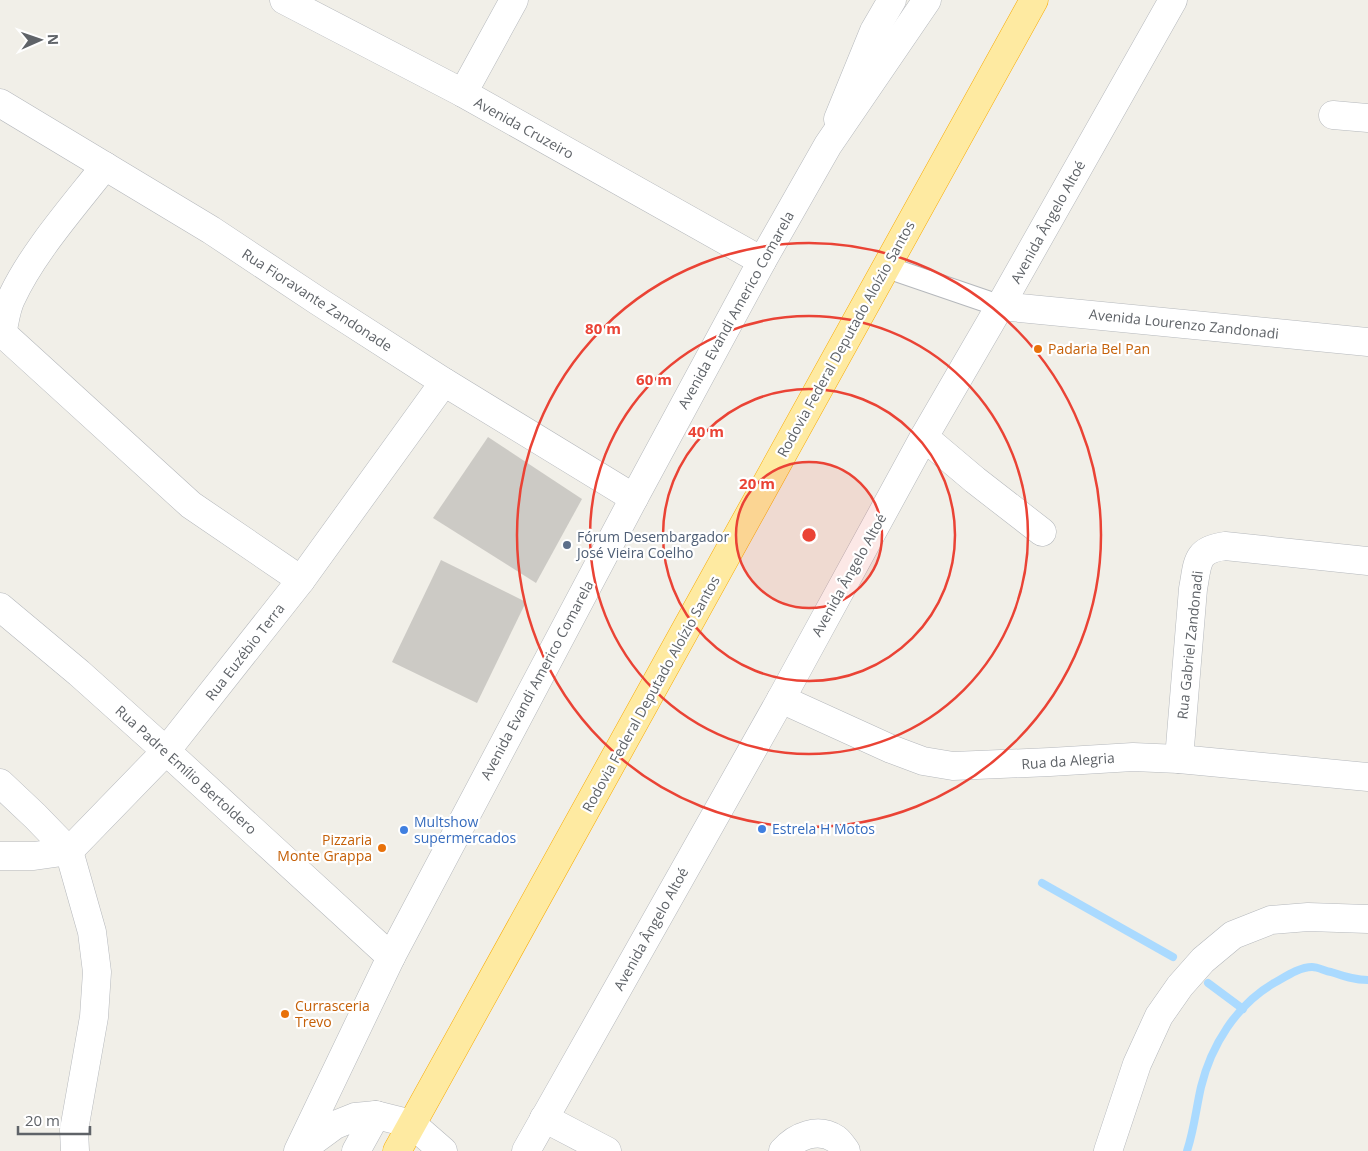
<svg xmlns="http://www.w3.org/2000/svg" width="1368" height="1151" font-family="'Open Sans',sans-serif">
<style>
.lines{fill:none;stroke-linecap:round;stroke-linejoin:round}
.stream{stroke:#aadaff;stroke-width:8}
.building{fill:#cccac5}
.pedestrian-casing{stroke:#b5b8bc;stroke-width:23}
.minor-casing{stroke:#b5b8bc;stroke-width:29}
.tertiary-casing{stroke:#b5b8bc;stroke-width:29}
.trunk-casing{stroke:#f9ab00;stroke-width:29}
.pedestrian{stroke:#fff;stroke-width:21}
.minor{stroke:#fff;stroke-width:28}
.tertiary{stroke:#fff;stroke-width:28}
.trunk{stroke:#feeaa1;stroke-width:28}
.ring{fill:none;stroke:#ea4335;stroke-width:2.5}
.food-dot{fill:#e8710a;stroke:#fff;stroke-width:2}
.service-dot{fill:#5c6f8a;stroke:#fff;stroke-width:2}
.shop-dot{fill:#3f7fe0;stroke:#fff;stroke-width:2}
.labels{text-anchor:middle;stroke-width:4.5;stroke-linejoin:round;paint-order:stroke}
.street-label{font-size:14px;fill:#5f6368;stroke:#fff}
.food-label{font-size:14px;fill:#c56008;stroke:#fff;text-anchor:start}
.service-label{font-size:14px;fill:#4e5e75;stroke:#fff;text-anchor:start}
.shop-label{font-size:14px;fill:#366cbe;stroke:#fff;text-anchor:start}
.centre{fill:#ea4335;stroke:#fff;stroke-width:2.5}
.ring-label{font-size:15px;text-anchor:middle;font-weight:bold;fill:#ea4335;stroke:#fff;stroke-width:4.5;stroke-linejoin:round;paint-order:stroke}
</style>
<rect width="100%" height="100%" fill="#f1efe8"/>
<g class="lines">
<g class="stream">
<polyline points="1042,883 1173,957"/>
<polyline points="1208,983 1243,1009"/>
<path d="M1187 1151C1194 1130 1196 1109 1201 1087 1211 1046 1236 1005 1274 983 1285 977 1299 967 1312 967 1318 967 1325 971 1331 972 1343 976 1355 980 1368 980"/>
</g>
</g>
<g class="building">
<polygon points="488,437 582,499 536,583 433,518"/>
<polygon points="441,560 526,602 477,703 392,662"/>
</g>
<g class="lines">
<defs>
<polyline id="pedestrian" points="886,267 1000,306"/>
<g id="minor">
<polyline points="284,0 463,93 762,261"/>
<polyline points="463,93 514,0"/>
<polyline points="0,103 211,230 318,301 444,382 634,498"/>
<polyline points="1333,115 1368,118"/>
<polyline points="838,119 874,31 892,0"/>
<polyline points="0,331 191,505 301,580"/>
<path d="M2 333C5 322 6 309 11 299 32 253 73 207 105 166"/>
<polyline points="924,437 975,480 1042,532"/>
<polyline points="0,607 79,673 166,751 391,957"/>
<polyline points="781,699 891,749 923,761 953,766 1050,762 1133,757 1179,759 1368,777"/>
<path d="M1179 759 1193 589C1198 563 1195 550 1225 546L1368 561"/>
<polyline points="0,783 35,816 69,851 92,932 97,972 94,1017 74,1130 75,1151"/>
<polyline points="0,856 34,856 69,851 166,751 301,580 444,382"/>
<polyline points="544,1118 607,1151"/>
<polyline points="356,1151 376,1115"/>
<path d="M783 1151C796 1136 818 1127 836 1139 840 1142 843 1147 846 1151"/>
<polyline points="1108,1151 1137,1064 1159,1016 1180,986 1203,960 1233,935 1271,920 1308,917 1368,919"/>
</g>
<g id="tertiary">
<polyline points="1000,306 1368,342"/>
<polyline points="301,1150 335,1125 355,1117 376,1115 412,1124 443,1151"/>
<polyline points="298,1151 391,957 634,498 762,261 828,145 927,0"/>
<polyline points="526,1151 781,699 924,437 1000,306 1173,0"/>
</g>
<polyline id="trunk" points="397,1151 1034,0"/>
</defs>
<use href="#pedestrian" class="pedestrian-casing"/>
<use href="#minor" class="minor-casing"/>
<use href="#tertiary" class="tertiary-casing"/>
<use href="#trunk" class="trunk-casing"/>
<use href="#pedestrian" class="pedestrian"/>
<use href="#minor" class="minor"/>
<use href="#tertiary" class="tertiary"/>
<use href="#trunk" class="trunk"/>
</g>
<circle cx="809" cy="535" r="73" fill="#ea4335" fill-opacity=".12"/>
<g class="ring">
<circle cx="809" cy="535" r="73"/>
<circle cx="809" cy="535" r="146"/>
<circle cx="809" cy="535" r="219"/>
<circle cx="809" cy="535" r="292"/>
</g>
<g class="food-dot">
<circle cx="1038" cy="349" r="5"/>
<circle cx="382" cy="848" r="5"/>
<circle cx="285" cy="1014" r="5"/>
</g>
<circle class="service-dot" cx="567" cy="545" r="5"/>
<g class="shop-dot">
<circle cx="762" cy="829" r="5"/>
<circle cx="404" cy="830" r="5"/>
</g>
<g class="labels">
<g class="street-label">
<text transform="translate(524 128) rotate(29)" y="5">Avenida Cruzeiro</text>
<text transform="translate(1048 222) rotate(-61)" y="5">Avenida Ângelo Altoé</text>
<text transform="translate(317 300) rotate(33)" y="5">Rua Fioravante Zandonade</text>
<text transform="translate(736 310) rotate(-61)" y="5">Avenida Evandi Americo Comarela</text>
<text transform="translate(1184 324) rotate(6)" y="5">Avenida Lourenzo Zandonadi</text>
<text transform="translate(846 339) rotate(-61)" y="5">Rodovia Federal Deputado Aloízio Santos</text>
<text transform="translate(849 575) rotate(-61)" y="5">Avenida Ângelo Altoé</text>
<text transform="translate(1190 645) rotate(-84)" y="5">Rua Gabriel Zandonadi</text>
<text transform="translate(245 652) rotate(-52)" y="5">Rua Euzébio Terra</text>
<text transform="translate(537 680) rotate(-62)" y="5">Avenida Evandi Americo Comarela</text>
<text transform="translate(651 694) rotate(-61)" y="5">Rodovia Federal Deputado Aloízio Santos</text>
<text transform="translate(1068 761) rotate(-4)" y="5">Rua da Alegria</text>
<text transform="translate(186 770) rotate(42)" y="5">Rua Padre Emílio Bertoldero</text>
<text transform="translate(651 929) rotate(-61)" y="5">Avenida Ângelo Altoé</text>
</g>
<g class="food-label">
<text x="1048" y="354">Padaria Bel Pan</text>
<text x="372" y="845" text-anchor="end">Pizzaria<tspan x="372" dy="16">Monte Grappa</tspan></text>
<text x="295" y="1011">Currasceria<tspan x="295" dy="16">Trevo</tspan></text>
</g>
<g class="service-label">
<text x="577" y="542">Fórum Desembargador<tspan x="577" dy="16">José Vieira Coelho</tspan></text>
</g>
<g class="shop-label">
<text x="414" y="827">Multshow<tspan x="414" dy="16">supermercados</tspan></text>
<text x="772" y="834">Estrela H Motos</text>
</g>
</g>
<circle cx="809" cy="535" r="8" class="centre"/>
<g class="ring-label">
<text x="603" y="334">80 m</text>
<text x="654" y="385">60 m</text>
<text x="706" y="437">40 m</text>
<text x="757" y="489">20 m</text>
</g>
<g transform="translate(40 40) rotate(88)" stroke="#ffffff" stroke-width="4" paint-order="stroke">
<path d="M0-4L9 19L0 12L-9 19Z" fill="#5f6368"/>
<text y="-8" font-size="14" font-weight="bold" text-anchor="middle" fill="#5f6368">N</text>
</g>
<path d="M18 1126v8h72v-8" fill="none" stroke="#5f6368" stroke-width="2.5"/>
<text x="25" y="1126" font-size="15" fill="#5f6368" stroke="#ffffff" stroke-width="4" paint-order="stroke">20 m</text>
</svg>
